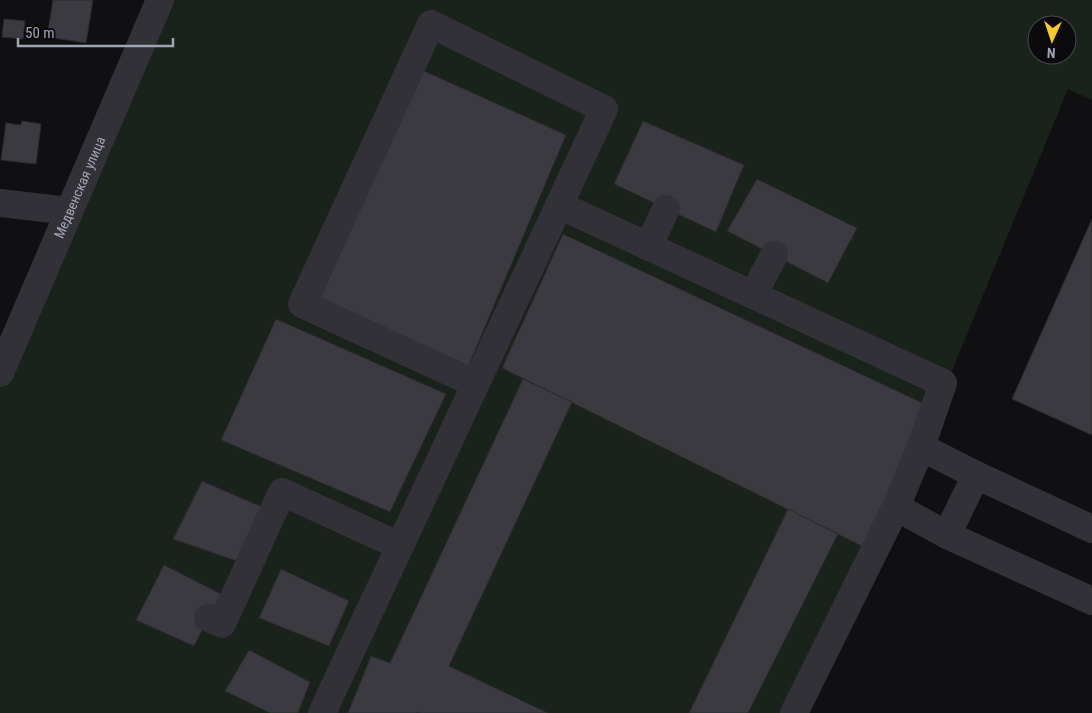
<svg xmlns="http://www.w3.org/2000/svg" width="1092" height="713" font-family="'Roboto Condensed',sans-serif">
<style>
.green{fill:#1a221c;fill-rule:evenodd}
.building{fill:#3a3a40;stroke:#2b2a2e}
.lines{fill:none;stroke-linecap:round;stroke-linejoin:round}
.minor{stroke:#313137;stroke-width:28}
.labels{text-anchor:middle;stroke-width:5;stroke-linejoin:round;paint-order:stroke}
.street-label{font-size:14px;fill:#a0a4b4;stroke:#0b0b0d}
</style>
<rect width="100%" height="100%" fill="#101012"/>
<path class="green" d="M163 0H1092V100L1068 89 848 623 808 713H0V377ZM1037 25H1067V55H1037Z"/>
<g class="building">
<polygon points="53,0 93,0 86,43 47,37"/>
<polygon points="4,19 25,21 23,39 2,37"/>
<polygon points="422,70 566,135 468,367 319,300"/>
<polygon points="22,121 41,124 36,164 1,160 6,123 21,125"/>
<polygon points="643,121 744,165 716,232 614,184"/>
<polygon points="757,179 857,228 828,283 727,231"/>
<polygon points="1092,219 1092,435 1012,399"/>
<polygon points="563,234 931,407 864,547 502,368"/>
<polygon points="276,319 446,394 390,512 221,440"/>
<polygon points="523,379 572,402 449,666 548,713 420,713 417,712 416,713 348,713 371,656 390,663"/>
<polygon points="202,481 262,507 237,561 173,539"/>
<polygon points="788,509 838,534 748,713 689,713"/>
<polygon points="164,565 221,594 194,646 136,620"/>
<polygon points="281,569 349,601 329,646 259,618"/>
<polygon points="249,650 310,682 298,713 270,713 225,691"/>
</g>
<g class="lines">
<g class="minor">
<polyline points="0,203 69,211"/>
<polyline points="559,205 943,383 921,447"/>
<polyline points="648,247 666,209"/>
<polyline points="753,295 774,255"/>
<path id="s1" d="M0 373 160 0"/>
<polyline points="1092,529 976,475 947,535 1092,601"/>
<polyline points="947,535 896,507 921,447 976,475"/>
<polyline points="208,618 222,624 282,492 400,546"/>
<path d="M322 713C416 512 510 311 604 109L431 24 302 304 476 384"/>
<polyline points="794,713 896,507"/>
</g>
</g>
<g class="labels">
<g class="street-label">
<text dy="5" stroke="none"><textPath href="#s1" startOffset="202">Медвенская улица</textPath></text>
</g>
</g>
<g transform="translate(1052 40) rotate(183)"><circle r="24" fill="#0b0b0d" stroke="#474850"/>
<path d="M0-4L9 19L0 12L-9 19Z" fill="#fccc1e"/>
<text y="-8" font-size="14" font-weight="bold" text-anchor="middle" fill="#a0a4b4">N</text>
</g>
<path d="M18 38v8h155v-8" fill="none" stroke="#a0a4b4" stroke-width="2.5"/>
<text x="25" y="38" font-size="15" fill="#a0a4b4" stroke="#0b0b0d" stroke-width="4" paint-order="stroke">50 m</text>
</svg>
